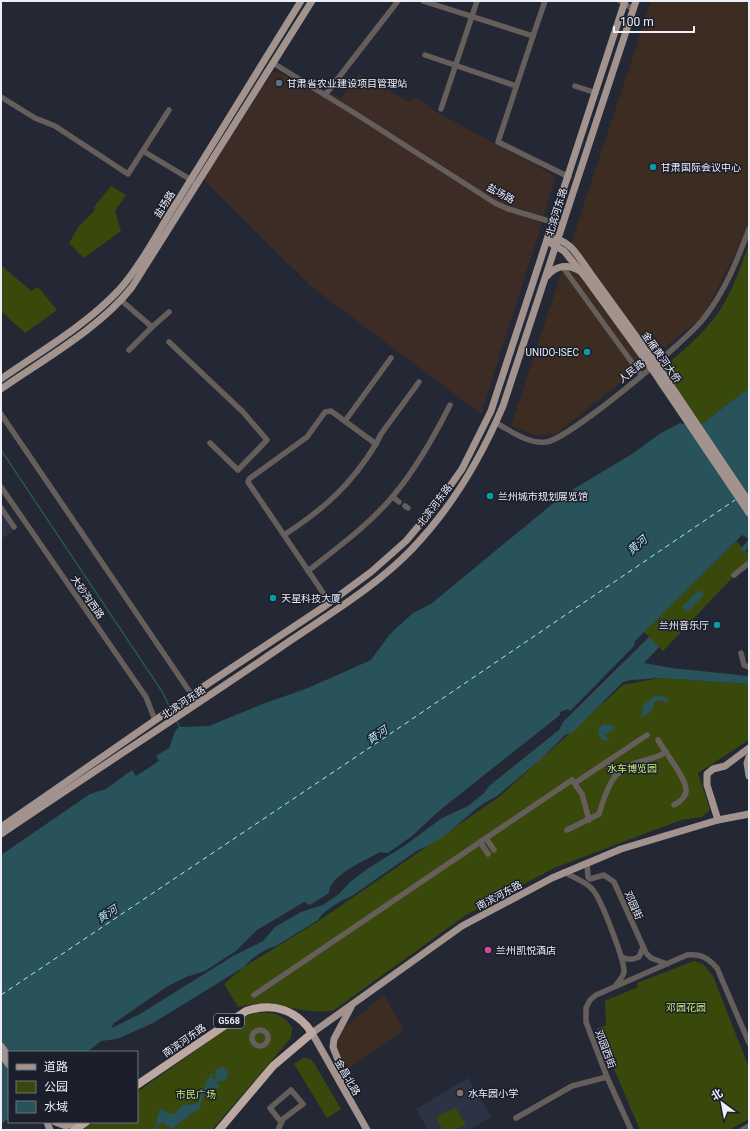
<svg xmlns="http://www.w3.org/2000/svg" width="750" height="1131" font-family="Roboto,'Noto Sans SC',sans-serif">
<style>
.commercial{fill:#3c2c21}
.industrial{fill:#3d2b25}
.built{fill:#2d3345}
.green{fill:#39490b}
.water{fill:#28535a}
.pier{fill:#242835}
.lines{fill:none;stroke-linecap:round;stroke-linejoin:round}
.stream{stroke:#28535a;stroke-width:1.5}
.canal{stroke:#28535a;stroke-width:5.5}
.ferry{stroke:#b0ebf6;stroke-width:1;stroke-dasharray:5 4;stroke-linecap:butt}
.minor{stroke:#665e5b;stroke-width:5.5}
.major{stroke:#a3938e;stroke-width:7}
.highway{stroke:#bca8a1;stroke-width:8}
.major-bridge{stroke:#a3938e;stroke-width:7}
.service-dot{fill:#5c6f8a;stroke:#1b1e2b;stroke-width:1.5}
.culture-dot{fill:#0f9aa8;stroke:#1b1e2b;stroke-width:1.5}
.hotel-dot{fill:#d1479c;stroke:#1b1e2b;stroke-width:1.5}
.education-dot{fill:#8d6e63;stroke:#1b1e2b;stroke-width:1.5}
.labels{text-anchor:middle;stroke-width:3;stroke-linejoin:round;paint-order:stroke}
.shield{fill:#1b1e2b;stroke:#adb0ba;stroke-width:1}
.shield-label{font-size:9px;font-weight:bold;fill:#eceff8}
.poi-label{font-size:10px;fill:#eceff8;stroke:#1b1e2b;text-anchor:start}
.street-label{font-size:10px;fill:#eceff8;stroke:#1b1e2b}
.park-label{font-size:10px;fill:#c6eb72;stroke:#1b1e2b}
.water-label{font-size:11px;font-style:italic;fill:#b0ebf6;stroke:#1b1e2b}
</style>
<rect width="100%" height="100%" fill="#242835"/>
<g class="commercial">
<polygon points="651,1 749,1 749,223 743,239 703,317 556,434 535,435 511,426"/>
<polygon points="384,995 404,1030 348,1069 331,1038"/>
</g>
<polygon class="industrial" points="274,71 341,98 359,74 410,102 415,97 438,113 555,176 543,220 481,414 313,288 202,178"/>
<g class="built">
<polygon points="1,514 13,531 1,539"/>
<polygon points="468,1078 491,1117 469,1130 428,1130 416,1109"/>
</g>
<g class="green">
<polygon points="111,186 126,195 115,211 121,231 84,258 69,243 79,226 95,210 94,207"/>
<path d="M749 244V388L696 428 670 388 662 392 656 382 663 377 659 371C682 352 706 332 722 307 734 287 741 265 749 244Z"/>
<polygon points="1,265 31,291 38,287 57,310 25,333 1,311"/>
<polygon points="736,541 749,554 749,560 663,651 644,632"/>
<path d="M660 678 749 684V740L698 773 710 810 702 817 681 820 554 868 466 915 334 1010C313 1015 293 1007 272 1004 260 1002 249 1005 238 1007L224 984 244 967 320 920 499 797 623 685Z"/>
<polygon points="694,961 703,964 713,976 749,1068 749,1119 729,1130 640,1130 597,1029 606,1025 605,1001 638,987 637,983"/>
<path d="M256 1013C273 1012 281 1013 292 1027L291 1038 212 1130H82L94 1122H137V1092L232 1025 246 1016Z"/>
<polygon points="304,1058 310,1059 314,1063 341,1109 327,1118 294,1064"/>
<polygon points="455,1107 466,1124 455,1130 443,1130 436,1118"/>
</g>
<g class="water">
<path d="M749 388V539L742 535 635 641 634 646 570 711 568 709 560 712V715L440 810 412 836 388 853 380 852C365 861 329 875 329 893L310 905 304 902 257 930 236 951 205 971 186 977 168 986 123 1017 113 1024 112 1028 140 1014 233 956 263 941 275 927 301 912 323 905 339 894 350 882 367 869 404 846 442 818 468 806 484 793 489 786 559 730 563 722 649 637 659 647 644 663 671 668 749 676V684L660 678 631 680 623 682 573 732 565 735 540 760 497 796C468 809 449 840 418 850L352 896C340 901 325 909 318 920L276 946C264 949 252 958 244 967L153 1023 117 1039 101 1041 87 1052H9V1118L1 1124V855L90 794 106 789 132 770 169 748C173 741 173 731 179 727L209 726 260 705 308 688 371 660 390 634 413 613 431 604 562 496 632 454 661 433 680 423 696 428Z"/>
<polygon points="699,590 704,595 687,612 682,607"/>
<polygon points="655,696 662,696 670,700 666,703 659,700 654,702 652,711 641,718 643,705"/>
<polygon points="604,724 611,725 615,729 605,735 609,741 602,740 598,733 599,728"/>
<path d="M223 1067 228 1071 227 1078 223 1081H217L219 1088C203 1087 204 1094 200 1108L171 1129 163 1122 155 1127 160 1109H163L166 1113 173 1114 184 1104 190 1105 199 1102 201 1091 206 1085V1081L210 1077 211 1073 213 1076 212 1079H216L215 1076 216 1070Z"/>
</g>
<polygon class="pier" points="156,756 159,761 136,776 132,770"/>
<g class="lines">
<g class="stream">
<polyline points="1,450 163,693 170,708"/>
<polyline points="176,720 180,728"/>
<polyline points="147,1130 156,1128"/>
</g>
<polyline class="canal" points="744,549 749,543"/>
<polyline class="ferry" points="1,995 390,734 735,500"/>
<g class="minor">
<polyline points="423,1 533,36 498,142 569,177"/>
<polyline points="620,1 633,9"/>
<polyline points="533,36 545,1"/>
<polyline points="425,55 516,86"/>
<polyline points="273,63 356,114 495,203 508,209 562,225"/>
<polyline points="575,86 596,93"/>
<polyline points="325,95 398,1"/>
<polyline points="1,97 35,118 55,126 128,174 169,110"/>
<polyline points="441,109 477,1"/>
<polyline points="143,151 193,181"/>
<polyline points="562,266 641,375"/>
<polyline points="122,301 152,327 129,350"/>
<polyline points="152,327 169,312"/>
<polyline points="169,342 243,412 267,440 238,470 210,443"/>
<polyline points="1,414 198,704"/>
<polyline points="345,421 391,358"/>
<path d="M496 423C511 431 528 444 546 442 568 440 688 340 704 318 725 291 737 261 749 229"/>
<polyline points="376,444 381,434 419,382"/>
<polyline points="1,487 146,697 155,720"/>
<polyline points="393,497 399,502"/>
<polyline points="405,506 408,508"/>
<polyline points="1,508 14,527"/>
<path d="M284 535C324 509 351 485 376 444L331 411 325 412 307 437 249 479 248 482 330 603"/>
<path d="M308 571C337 548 369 525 393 496 416 469 434 437 450 405"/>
<polyline points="734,575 749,563"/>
<polyline points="741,653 744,665 749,667"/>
<path d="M658 740C664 750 686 779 686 789 687 796 680 802 674 805"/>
<polyline points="606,762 615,776"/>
<polyline points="575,783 647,735"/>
<path d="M567 830 599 814C607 789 611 770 639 762 650 758 655 759 666 752"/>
<polyline points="486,838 494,850"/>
<polyline points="480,842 488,854"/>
<polyline points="587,863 588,877 590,879 604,875 614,882 646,953 651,958 667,964"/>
<path d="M564 872C572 877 587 882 593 890 601 899 625 961 624 972 623 977 619 981 616 985"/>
<path d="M622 957C628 960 632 960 639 957L643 947"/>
<polyline points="254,995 572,780 582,794 589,820"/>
<circle cx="260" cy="1038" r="8"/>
<polyline points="516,1118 572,1086 607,1077"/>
<polyline points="278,1130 283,1119 303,1104 291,1090 270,1108 281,1122"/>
<path d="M631 1130 607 1077 586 1022V1008L590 1000 596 995 687 955C701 954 707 957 717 968L749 1043"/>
<polyline points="742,1130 749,1126"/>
</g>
<g class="major">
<path d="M548 237C570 240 576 253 588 270"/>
<polyline points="552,244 564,251 583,274"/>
<path d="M547 276C556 265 568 264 580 271"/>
<path d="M1 379C41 351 85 326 119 290 142 264 158 231 177 202 219 135 259 68 301 1"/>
<path d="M1 389C44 359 100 328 132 287L312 1"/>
<polyline points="749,757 747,763 749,776"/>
<polyline points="718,820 707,785 707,774 713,769 725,766 749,748"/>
<polyline points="1,827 209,683 325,606 371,572 406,541 438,503 462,469 491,411 625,1"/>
<path d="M1 834C94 771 189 710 281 647 326 616 376 587 413 548 453 506 481 458 503 406L636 1"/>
<polyline points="1,1046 9,1057"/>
<polyline points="1,1054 9,1065"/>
<polyline points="340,1082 342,1070 333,1047 334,1039 351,1007"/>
<polyline points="47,1122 50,1130"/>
<polyline points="55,1122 66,1126 78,1122"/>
<polyline points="367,1130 312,1033 462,926 552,878 621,849 718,820 749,814"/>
</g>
<g class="highway">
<path d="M137 1085 246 1011C273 1002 297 1010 312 1033L273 1066 219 1130"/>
<polyline points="74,1130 86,1122"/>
</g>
<g class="major-bridge">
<polyline points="588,270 659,368 749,502"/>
<polyline points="583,274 654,372 749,513"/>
</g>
</g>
<circle class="service-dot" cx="279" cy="83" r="4"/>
<g class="culture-dot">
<circle cx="653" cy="167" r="4"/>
<circle cx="587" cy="352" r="4"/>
<circle cx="490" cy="496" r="4"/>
<circle cx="273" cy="598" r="4"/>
<circle cx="717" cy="625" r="4"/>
</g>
<circle class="hotel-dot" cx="488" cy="950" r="4"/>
<circle class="education-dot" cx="460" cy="1093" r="4"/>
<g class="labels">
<rect class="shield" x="214" y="1014" width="30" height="14" rx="3"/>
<g class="shield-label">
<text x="229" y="1024">G568</text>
</g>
<g class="poi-label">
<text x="287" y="87">甘肃省农业建设项目管理站</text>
<text x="661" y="171">甘肃国际会议中心</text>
<text x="579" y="356" text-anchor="end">UNIDO-ISEC</text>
<text x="498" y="500">兰州城市规划展览馆</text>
<text x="281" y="602">天星科技大厦</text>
<text x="709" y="629" text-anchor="end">兰州音乐厅</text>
<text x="496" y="954">兰州凯悦酒店</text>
<text x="468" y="1097">水车园小学</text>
</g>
<g class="street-label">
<text transform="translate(501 193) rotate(28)" y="4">盐场路</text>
<text transform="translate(164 204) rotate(-58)" y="4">盐场路</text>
<text transform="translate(556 212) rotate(-73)" y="4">北滨河东路</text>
<text transform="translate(662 357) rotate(55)" y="4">金雁黄河大侨</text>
<text transform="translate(631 371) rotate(-38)" y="4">人民路</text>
<text transform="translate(434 505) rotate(-53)" y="4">北滨河东路</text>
<text transform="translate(88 597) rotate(55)" y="4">大砂沟西路</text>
<text transform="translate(183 702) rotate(-34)" y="4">北滨河东路</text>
<text transform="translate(499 895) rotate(-28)" y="4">南滨河东路</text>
<text transform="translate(634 905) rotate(66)" y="4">邓园街</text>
<text transform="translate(184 1040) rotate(-35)" y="4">南滨河东路</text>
<text transform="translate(606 1049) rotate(69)" y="4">邓园西街</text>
<text transform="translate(348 1077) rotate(60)" y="4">金昌北路</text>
</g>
<g class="park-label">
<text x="632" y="772">水车博览园</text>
<text x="686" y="1011">邓园花园</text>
<text x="196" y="1098">市民广场</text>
</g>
<g class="water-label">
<text transform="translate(637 545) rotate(-41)" y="4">黄河</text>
<text transform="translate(377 735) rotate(-34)" y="4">黄河</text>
<text transform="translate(107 914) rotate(-33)" y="4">黄河</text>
</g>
</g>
<rect width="750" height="1131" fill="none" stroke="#eceff8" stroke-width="4"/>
<rect x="8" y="1051" width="130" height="72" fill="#1b1e2b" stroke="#6f727d"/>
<rect x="16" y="1064" width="20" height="6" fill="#a3938e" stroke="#6f727d"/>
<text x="44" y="1071" font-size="12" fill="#eceff8">道路</text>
<rect x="16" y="1081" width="20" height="12" fill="#39490b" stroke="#6f727d"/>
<text x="44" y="1091" font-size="12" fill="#eceff8">公园</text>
<rect x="16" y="1101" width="20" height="12" fill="#28535a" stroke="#6f727d"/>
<text x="44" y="1111" font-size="12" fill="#eceff8">水域</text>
<g transform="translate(722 1103) rotate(328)" stroke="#1b1e2b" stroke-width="3" paint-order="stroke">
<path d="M0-3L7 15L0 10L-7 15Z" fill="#eceff8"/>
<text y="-6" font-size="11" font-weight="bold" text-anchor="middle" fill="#eceff8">北</text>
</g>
<path d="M614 26v6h80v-6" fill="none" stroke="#eceff8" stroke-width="2"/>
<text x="620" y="26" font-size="12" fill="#eceff8" stroke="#1b1e2b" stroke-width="3" paint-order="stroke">100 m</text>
</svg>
